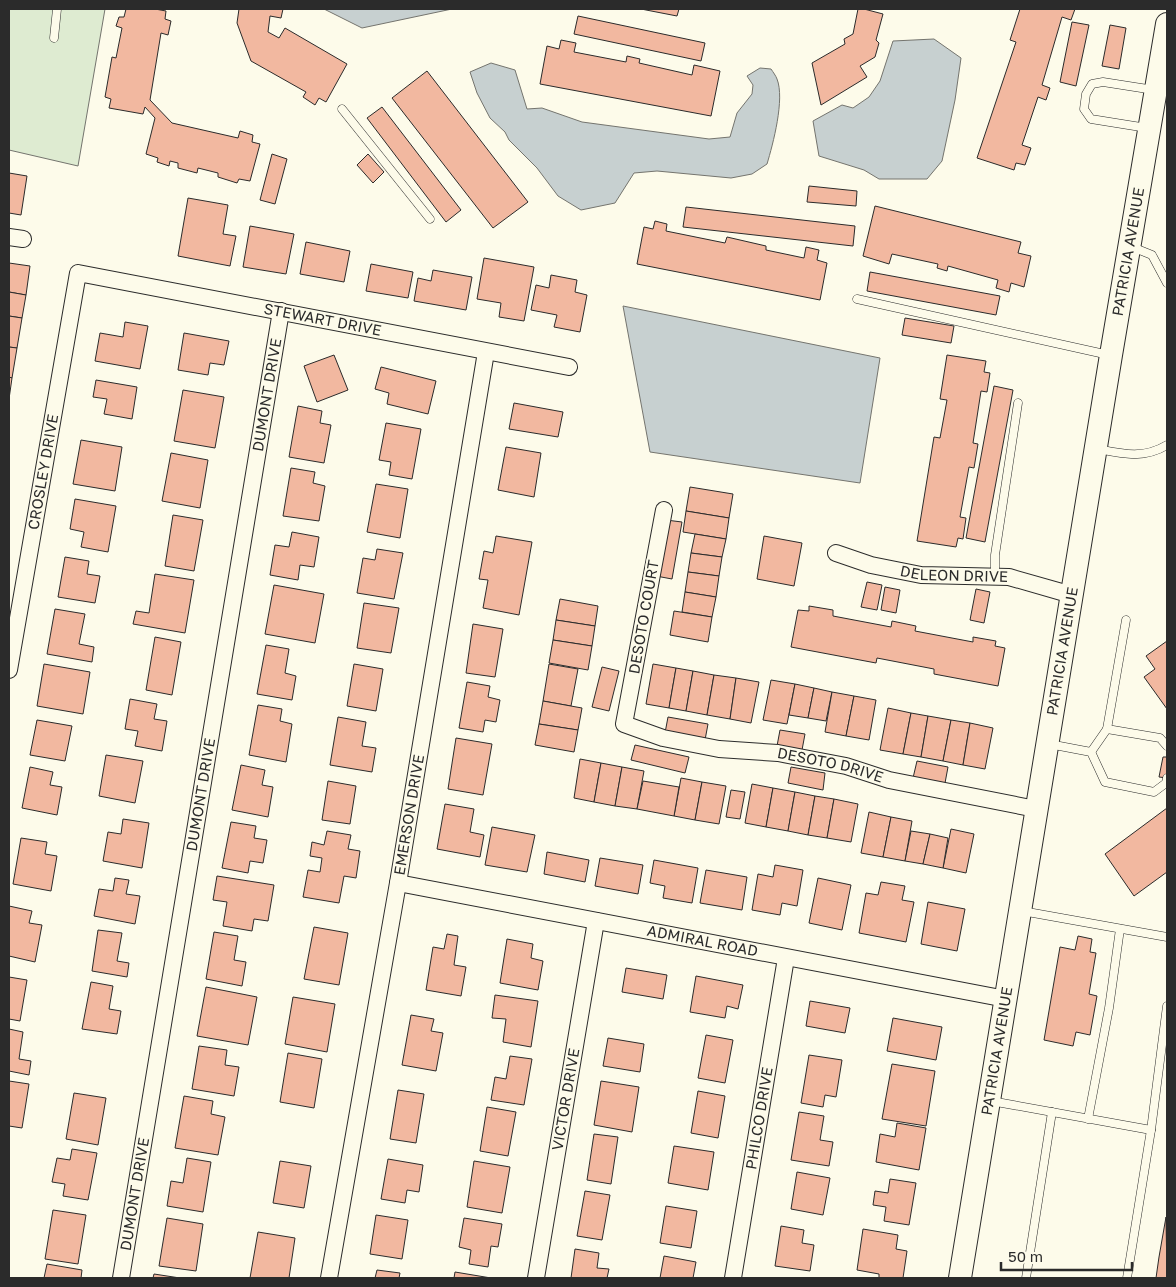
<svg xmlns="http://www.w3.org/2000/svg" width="1176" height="1287" font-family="'Golos Text',sans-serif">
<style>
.green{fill:#deebd1;stroke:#74746e}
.water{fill:#c7d0d0;stroke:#74746e}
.building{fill:#f2b8a0;stroke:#2b2b2b}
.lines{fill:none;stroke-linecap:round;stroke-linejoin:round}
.lane-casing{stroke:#2b2b2b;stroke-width:9}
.street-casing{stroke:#2b2b2b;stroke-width:18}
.secondary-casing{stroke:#2b2b2b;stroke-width:24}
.lane{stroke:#fdfbea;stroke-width:8}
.street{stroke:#fdfbea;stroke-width:16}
.secondary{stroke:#fdfbea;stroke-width:22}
.labels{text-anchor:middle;stroke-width:4;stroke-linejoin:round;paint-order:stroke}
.street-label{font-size:15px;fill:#2b2b2b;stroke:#fdfbea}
</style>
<rect width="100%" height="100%" fill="#fdfbea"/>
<polygon class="green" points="9,9 105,9 78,166 9,150"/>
<g class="water">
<polygon points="324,9 452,9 362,28"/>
<polygon points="934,39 961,58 955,100 942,161 927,179 879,179 864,170 819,156 813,121 842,105 853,108 869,97 880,81 893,41"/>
<path d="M491 63 515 70 527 109 542 108 582 122 709 139 730 137 737 113 752 94 753 85 747 76 760 68 771 69C773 72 776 76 777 79 785 99 773 144 767 164L752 174 731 178 657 171 634 173 615 203 581 210 558 196 537 168 509 140 505 132 490 118 477 93 470 72Z"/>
<polygon points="623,306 880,358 860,483 650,452"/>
</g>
<g class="building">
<polygon points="126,9 155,9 166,11 165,19 171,21 168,35 161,33 150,100 172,123 238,138 240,131 253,135 252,142 260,144 250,181 239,179 237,183 218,177 218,173 198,168 197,173 178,168 178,163 170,161 169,166 157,162 158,158 146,154 155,118 145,107 143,114 109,108 111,99 105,97 112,57 116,58 122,28 116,26 119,17 124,17"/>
<polygon points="239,9 283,9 281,18 270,16 268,32 279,38 285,28 347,64 326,102 319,98 315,105 303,97 306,92 251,61 237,23"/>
<polygon points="641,9 679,9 677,16"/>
<polygon points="858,9 864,9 883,14 876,40 879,43 875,57 860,66 867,77 821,105 812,63 845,44 844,39 853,34"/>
<polygon points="1020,9 1075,9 1071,20 1062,17 1042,85 1050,88 1046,100 1038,97 1022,145 1031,148 1025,165 1016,163 1014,170 977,158 1016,42 1010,40"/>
<polygon points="578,16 705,43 701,61 574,34"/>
<polygon points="1072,22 1089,25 1076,86 1060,82"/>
<polygon points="1110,25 1126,28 1119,69 1102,66"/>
<polygon points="561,40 576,43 574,52 626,62 627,56 640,59 639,63 692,75 694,65 720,71 711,116 540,84 547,46 559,49"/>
<polygon points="427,71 528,202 493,228 392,98"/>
<polygon points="382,107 461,210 446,222 367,118"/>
<polygon points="272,154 287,159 275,204 260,200"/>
<polygon points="368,154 384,172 373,183 357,165"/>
<polygon points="9,173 27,176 21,215 9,213"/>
<polygon points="809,186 857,191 856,206 807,202"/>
<polygon points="188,198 228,205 223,234 236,236 230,266 178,256"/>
<polygon points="875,206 1021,242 1018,253 1031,256 1024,287 1011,283 1009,292 996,288 998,280 948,266 947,271 937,268 938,264 892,254 889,264 863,256"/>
<polygon points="686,207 855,226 853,246 683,227"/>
<polygon points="655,221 667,224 666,231 725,243 727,237 766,246 766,250 804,258 806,247 819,250 817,260 827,263 820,300 637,264 644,227 653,229"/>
<polygon points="250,226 294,234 286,274 243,267"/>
<polygon points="306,242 350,251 344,282 300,274"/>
<polygon points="484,258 534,267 524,321 499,317 501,303 477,299"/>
<polygon points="9,263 30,266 26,295 9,292"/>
<polygon points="371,264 413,272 408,298 366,291"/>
<polygon points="433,270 472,277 466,310 414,301 418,278 431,281"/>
<polygon points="870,272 1000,296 996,315 867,291"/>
<polygon points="551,275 577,280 575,292 587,295 580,332 554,327 557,315 531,310 536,285 549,288"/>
<polygon points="9,292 26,295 22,318 9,316"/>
<polygon points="9,316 22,318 17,348 9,347"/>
<polygon points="905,318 954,326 951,343 902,335"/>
<polygon points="125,322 148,326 140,369 95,361 100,333 123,337"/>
<polygon points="184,333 229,341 224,365 210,363 208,375 178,370"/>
<polygon points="9,347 17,348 12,378 9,377"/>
<polygon points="334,355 348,390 317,402 304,366"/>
<polygon points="947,355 986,361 984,372 990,373 987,392 981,391 973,443 978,444 974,468 969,467 960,517 966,518 963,539 958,538 956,547 917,541 934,437 940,438 947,400 940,399"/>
<polygon points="381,367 436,381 428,414 387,404 389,393 375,389"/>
<polygon points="9,377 12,378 9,399"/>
<polygon points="96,380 137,387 132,419 104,414 107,399 93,397"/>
<polygon points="994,386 1013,390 985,542 966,538"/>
<polygon points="183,390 224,397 215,448 174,441"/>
<polygon points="514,403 563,412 558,437 509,429"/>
<polygon points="298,406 322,411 320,423 331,425 324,463 289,457"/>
<polygon points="386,423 421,429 412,479 389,475 391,462 379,460"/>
<polygon points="81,440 122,447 115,491 73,484"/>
<polygon points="506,447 541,453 534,497 498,490"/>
<polygon points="171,453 208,460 200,508 162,501"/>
<polygon points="291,468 315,472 313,483 325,486 319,521 283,516"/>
<polygon points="376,484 408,489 400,538 367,532"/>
<polygon points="690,487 733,494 729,518 686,511"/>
<polygon points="75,499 116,506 108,552 81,547 84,532 70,529"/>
<polygon points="686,511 729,518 726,539 683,532"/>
<polygon points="173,515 203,520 194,571 165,566"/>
<polygon points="666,520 682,522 672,579 656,576"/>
<polygon points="292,532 319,537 314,567 300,565 298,580 270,575 275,545 289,547"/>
<polygon points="695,534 726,539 722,557 691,553"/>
<polygon points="496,536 532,542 519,615 483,608 488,580 479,579 484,551 493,553"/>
<polygon points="764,536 802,543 794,586 757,579"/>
<polygon points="377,549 403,553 394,599 357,593 363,558 375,560"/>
<polygon points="691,553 722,557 719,576 688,572"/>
<polygon points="65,557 89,561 87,574 100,576 95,603 58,597"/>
<polygon points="688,572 719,576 716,597 685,592"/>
<polygon points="155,574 194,580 185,633 133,624 136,611 149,613"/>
<polygon points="867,582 882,585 877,610 861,607"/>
<polygon points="274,585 324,594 315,643 265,634"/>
<polygon points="885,587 900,590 896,613 881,610"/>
<polygon points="976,589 990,592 984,623 970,620"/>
<polygon points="685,592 716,597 712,617 682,612"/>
<polygon points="560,599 598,606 595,626 556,620"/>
<polygon points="364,603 399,608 391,653 357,648"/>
<polygon points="809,606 833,610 833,616 891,627 892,621 916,626 915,631 973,642 973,637 996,641 995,646 1005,648 998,686 934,674 934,669 877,658 876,663 791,647 798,610 809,611"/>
<polygon points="55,609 85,614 79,644 94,647 92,662 47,654"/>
<polygon points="674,611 712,617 708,642 670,635"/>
<polygon points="556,620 595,626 592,646 553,640"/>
<polygon points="473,624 503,629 495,677 466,673"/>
<polygon points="155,637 181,642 172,695 146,690"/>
<polygon points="553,640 592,646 588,670 549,663"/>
<polygon points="1167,641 1167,709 1144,677 1155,669 1146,656"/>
<polygon points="266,645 289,649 285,673 296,676 292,700 257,694"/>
<polygon points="44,664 90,672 83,714 37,706"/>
<polygon points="354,664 383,669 376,711 347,706"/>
<polygon points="549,664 578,669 571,706 543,701"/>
<polygon points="653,664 676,668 669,708 646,704"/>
<polygon points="602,667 619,671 609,711 592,707"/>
<polygon points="676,668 693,671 686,711 669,708"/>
<polygon points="693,671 714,675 707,715 686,711"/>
<polygon points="714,675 736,678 730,719 707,715"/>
<polygon points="736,678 759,682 751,723 730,719"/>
<polygon points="771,680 795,684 787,724 763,720"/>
<polygon points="467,682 490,686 488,697 500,700 496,722 485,720 483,732 459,728"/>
<polygon points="795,684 814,688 808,718 789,715"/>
<polygon points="814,688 832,692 826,721 808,718"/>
<polygon points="832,692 854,696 846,736 825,732"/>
<polygon points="854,696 876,700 869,740 846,736"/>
<polygon points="130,699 157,704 154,719 167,721 162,751 135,746 138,731 125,729"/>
<polygon points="543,701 582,708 578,730 539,724"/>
<polygon points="258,705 282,709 280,721 292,724 286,762 249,755"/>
<polygon points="888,708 911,713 903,754 880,750"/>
<polygon points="911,713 928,716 921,757 903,754"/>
<polygon points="928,716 951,720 943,761 921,757"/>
<polygon points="338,717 366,722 362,746 376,748 372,772 330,765"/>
<polygon points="668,717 708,724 705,740 665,733"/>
<polygon points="37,720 72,726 65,761 30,755"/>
<polygon points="951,720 970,723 963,765 943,761"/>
<polygon points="970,723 993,728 985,769 963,765"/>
<polygon points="539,724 578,730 574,752 535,745"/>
<polygon points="780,730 805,734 802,750 777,746"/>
<polygon points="456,738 492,744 483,795 448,789"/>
<polygon points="635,745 689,757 685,773 631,760"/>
<polygon points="106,755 143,761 135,803 99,796"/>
<polygon points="1163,757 1167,757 1167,778 1159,777"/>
<polygon points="580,759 601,763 594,802 574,798"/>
<polygon points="917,761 948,767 945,783 913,778"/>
<polygon points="601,763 622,767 615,806 594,802"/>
<polygon points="241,765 265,770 262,785 273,787 268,817 232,810"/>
<polygon points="30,767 53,772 50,785 62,787 57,815 22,808"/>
<polygon points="622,767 644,771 637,809 615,806"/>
<polygon points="791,767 825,773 823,790 788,783"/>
<polygon points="681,778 702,782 695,820 674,816"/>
<polygon points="328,781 356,786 350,824 322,820"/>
<polygon points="643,781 679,787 674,816 637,809"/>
<polygon points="702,782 726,786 719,824 695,820"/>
<polygon points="752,784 773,788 766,827 745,823"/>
<polygon points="773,788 795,792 788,831 766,827"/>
<polygon points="731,790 745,792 740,819 726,817"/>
<polygon points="795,792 815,796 808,835 788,831"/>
<polygon points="815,796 834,799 827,838 808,835"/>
<polygon points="834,799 858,804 851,842 827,838"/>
<polygon points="445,804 474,809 470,832 484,835 480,857 437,849"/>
<polygon points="1167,808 1167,872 1134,896 1105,854"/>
<polygon points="869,812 891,817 883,857 861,853"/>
<polygon points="891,817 912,821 905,861 883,857"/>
<polygon points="123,819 149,823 142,868 103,861 108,832 121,834"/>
<polygon points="231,822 256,826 254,838 267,840 263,863 250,861 248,873 222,868"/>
<polygon points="492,827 535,835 527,872 485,865"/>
<polygon points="951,829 974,834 966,873 943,868"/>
<polygon points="327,831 351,835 348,849 360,851 356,878 344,876 339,903 303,897 308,870 320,872 322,858 310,856 312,842 324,845"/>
<polygon points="911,831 930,834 923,864 905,861"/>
<polygon points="930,834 948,838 943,868 923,864"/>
<polygon points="21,838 47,842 45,854 57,856 51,891 13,884"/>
<polygon points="547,852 589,860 585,882 544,874"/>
<polygon points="600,858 643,865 638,894 595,886"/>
<polygon points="654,860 698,868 692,903 663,898 665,886 650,883"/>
<polygon points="775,865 803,870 797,906 782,903 780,915 752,910 758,874 773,877"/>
<polygon points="706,870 747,877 742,910 700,903"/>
<polygon points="217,876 274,885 268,921 254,919 252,931 223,926 227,902 213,900"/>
<polygon points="115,878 129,880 126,894 140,896 135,924 94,916 99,889 113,891"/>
<polygon points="818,878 851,885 842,930 809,923"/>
<polygon points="881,882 905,886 902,900 914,902 906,942 859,933 866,893 878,895"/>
<polygon points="928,902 965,909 957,951 921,944"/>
<polygon points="9,906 32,911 29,923 42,925 35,962 9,956"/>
<polygon points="314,927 348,933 339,985 304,979"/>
<polygon points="98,930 122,933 117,961 129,963 127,977 92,971"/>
<polygon points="214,932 238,936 234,960 246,962 242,986 206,979"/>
<polygon points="447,934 458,936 454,965 466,967 461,996 426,990 433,947 444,949"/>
<polygon points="1078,936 1092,939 1090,952 1096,953 1089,994 1097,996 1090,1035 1076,1032 1073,1046 1044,1040 1060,947 1075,950"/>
<polygon points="507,939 533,944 531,958 543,961 538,990 500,983"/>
<polygon points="626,968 667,975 663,999 622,992"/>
<polygon points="696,976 743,985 738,1009 727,1006 725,1018 690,1012"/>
<polygon points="9,977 27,980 20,1021 9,1019"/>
<polygon points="91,982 113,986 109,1009 121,1011 117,1034 82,1029"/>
<polygon points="206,987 257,997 248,1045 197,1036"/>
<polygon points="495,995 538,1001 531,1047 503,1042 506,1019 492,1018"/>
<polygon points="293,997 335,1004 327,1052 285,1044"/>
<polygon points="810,1001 850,1008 845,1033 806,1026"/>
<polygon points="411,1015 434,1019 431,1031 443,1033 436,1071 402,1065"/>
<polygon points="893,1018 942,1027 936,1060 887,1051"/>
<polygon points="9,1029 23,1032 19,1059 31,1061 29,1075 9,1071"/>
<polygon points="706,1035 733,1040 725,1083 698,1078"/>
<polygon points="608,1038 644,1044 640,1072 603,1066"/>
<polygon points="199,1046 227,1050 225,1065 239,1067 234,1096 192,1089"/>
<polygon points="288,1053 322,1059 314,1108 280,1102"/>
<polygon points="809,1055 842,1060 836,1097 825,1095 823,1107 801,1103"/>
<polygon points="510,1056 532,1059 524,1105 491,1100 495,1077 506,1079"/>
<polygon points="892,1064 935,1071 926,1126 882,1119"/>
<polygon points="9,1081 29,1084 22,1128 9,1126"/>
<polygon points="601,1081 639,1087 632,1132 594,1125"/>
<polygon points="398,1090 424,1094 416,1143 390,1139"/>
<polygon points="698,1091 725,1096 718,1138 691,1133"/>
<polygon points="74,1093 106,1098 98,1145 66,1139"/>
<polygon points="184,1096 213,1101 211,1114 225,1117 218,1155 175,1148"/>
<polygon points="487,1107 516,1112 508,1156 480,1151"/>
<polygon points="799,1112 824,1116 820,1140 833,1142 829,1166 791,1160"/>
<polygon points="897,1123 926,1128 919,1170 876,1162 880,1134 895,1137"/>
<polygon points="594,1134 618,1137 611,1184 587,1180"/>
<polygon points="674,1146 714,1152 708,1190 668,1183"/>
<polygon points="72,1149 97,1153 88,1200 63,1196 65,1184 52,1182 57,1158 70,1160"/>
<polygon points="187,1158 211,1162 203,1212 167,1206 171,1181 183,1183"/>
<polygon points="388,1159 423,1165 419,1192 407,1190 405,1203 381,1199"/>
<polygon points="280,1161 311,1166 304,1208 273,1203"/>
<polygon points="474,1161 510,1167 502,1213 467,1207"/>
<polygon points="797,1172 830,1178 823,1215 791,1209"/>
<polygon points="890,1179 916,1183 909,1225 884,1221 886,1207 873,1205 875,1191 888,1193"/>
<polygon points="585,1191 610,1195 602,1240 577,1236"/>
<polygon points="666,1206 697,1211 691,1248 660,1243"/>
<polygon points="53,1210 86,1215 78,1264 45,1259"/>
<polygon points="376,1215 408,1220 402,1259 370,1254"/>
<polygon points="1166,1217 1167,1278 1156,1278 1159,1257"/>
<polygon points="167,1218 203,1224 196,1271 159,1266"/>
<polygon points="464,1218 502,1224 498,1247 491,1246 488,1267 469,1264 471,1250 459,1247"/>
<polygon points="781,1226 804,1230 802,1243 814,1245 810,1271 775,1266"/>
<polygon points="863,1229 898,1235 896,1249 907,1251 903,1278 879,1278 879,1274 857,1270"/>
<polygon points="258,1232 295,1238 289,1278 250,1278"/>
<polygon points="575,1249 599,1253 597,1268 609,1269 607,1278 571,1278"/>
<polygon points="664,1256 696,1262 693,1278 660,1278"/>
<polygon points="47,1264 82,1270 81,1278 44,1278"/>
<polygon points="377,1270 400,1273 399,1278 375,1278"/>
<polygon points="455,1272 491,1278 454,1278"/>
<polygon points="154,1274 180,1278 153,1278"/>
</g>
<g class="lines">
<defs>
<g id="lane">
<polyline points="54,38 57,9"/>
<polyline points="342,109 430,219"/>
<polyline points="1147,128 1091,119 1084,109 1086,94 1092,84 1103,82 1154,90"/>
<polyline points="1132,247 1152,255 1167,283"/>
<polyline points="857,299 1109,355"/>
<path d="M1098 449C1123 454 1144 459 1167 445"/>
<polyline points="995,577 995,555 1018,403"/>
<polyline points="1107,729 1126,620"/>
<polyline points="1049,744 1091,752 1105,782 1154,792 1166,783 1167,778"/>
<polyline points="1091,752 1107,729 1160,738 1167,746"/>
<polyline points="1022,911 1167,937"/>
<polyline points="991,1101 1151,1130"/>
<polyline points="1088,1119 1109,1008 1120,929"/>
<polyline points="1026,1278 1052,1112"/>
<polyline points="1127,1278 1151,1130 1167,1006"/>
</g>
<g id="street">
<polyline points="9,237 23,239"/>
<path id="s1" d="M664 510 624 724 663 738 719 749 778 753 846 766 889 780 1036 809"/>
<path id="s2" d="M836 553 871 565 921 575 1009 577 1072 595"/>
<path id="s3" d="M9 670 78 273 569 367"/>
<path id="s4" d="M398 883 1006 999"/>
<path id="s5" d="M121 1278 281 311"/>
<path id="s6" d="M329 1278 398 883 486 352"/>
<path id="s7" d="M536 1278 596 921"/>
<path id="s8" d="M733 1278 786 958"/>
</g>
<g id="secondary">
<path id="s9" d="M960 1278 1111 355 1167 24"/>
</g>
</defs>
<use href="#lane" class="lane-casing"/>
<use href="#street" class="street-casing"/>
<use href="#secondary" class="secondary-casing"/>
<use href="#lane" class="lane"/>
<use href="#street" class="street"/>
<use href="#secondary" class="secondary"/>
</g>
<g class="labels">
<g class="street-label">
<text dy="5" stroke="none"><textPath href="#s9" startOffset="1040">PATRICIA AVENUE</textPath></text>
<text dy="5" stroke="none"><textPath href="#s3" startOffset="652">STEWART DRIVE</textPath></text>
<text dy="5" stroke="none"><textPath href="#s5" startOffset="895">DUMONT DRIVE</textPath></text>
<text dy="5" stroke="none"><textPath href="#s3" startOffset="201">CROSLEY DRIVE</textPath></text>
<text dy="5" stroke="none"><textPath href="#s2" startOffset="121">DELEON DRIVE</textPath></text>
<text transform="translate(644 617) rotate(-80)" y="5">DESOTO COURT</text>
<text dy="5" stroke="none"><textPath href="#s9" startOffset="635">PATRICIA AVENUE</textPath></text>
<text dy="5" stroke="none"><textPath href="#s1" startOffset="429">DESOTO DRIVE</textPath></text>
<text dy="5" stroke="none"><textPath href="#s5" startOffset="490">DUMONT DRIVE</textPath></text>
<text dy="5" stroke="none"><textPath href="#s6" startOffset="470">EMERSON DRIVE</textPath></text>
<text dy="5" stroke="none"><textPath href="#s4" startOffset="310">ADMIRAL ROAD</textPath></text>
<text dy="5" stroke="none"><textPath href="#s9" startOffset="230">PATRICIA AVENUE</textPath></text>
<text dy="5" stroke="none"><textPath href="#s7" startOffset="181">VICTOR DRIVE</textPath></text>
<text dy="5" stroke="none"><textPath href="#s8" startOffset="162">PHILCO DRIVE</textPath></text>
<text dy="5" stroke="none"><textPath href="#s5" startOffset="85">DUMONT DRIVE</textPath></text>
</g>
</g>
<rect width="1176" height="1287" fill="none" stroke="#2b2b2b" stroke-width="20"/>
<path d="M1001 1262v8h131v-8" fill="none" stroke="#2b2b2b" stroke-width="2.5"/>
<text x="1008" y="1262" font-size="15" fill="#2b2b2b" stroke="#fdfbea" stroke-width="4" paint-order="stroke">50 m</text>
</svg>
